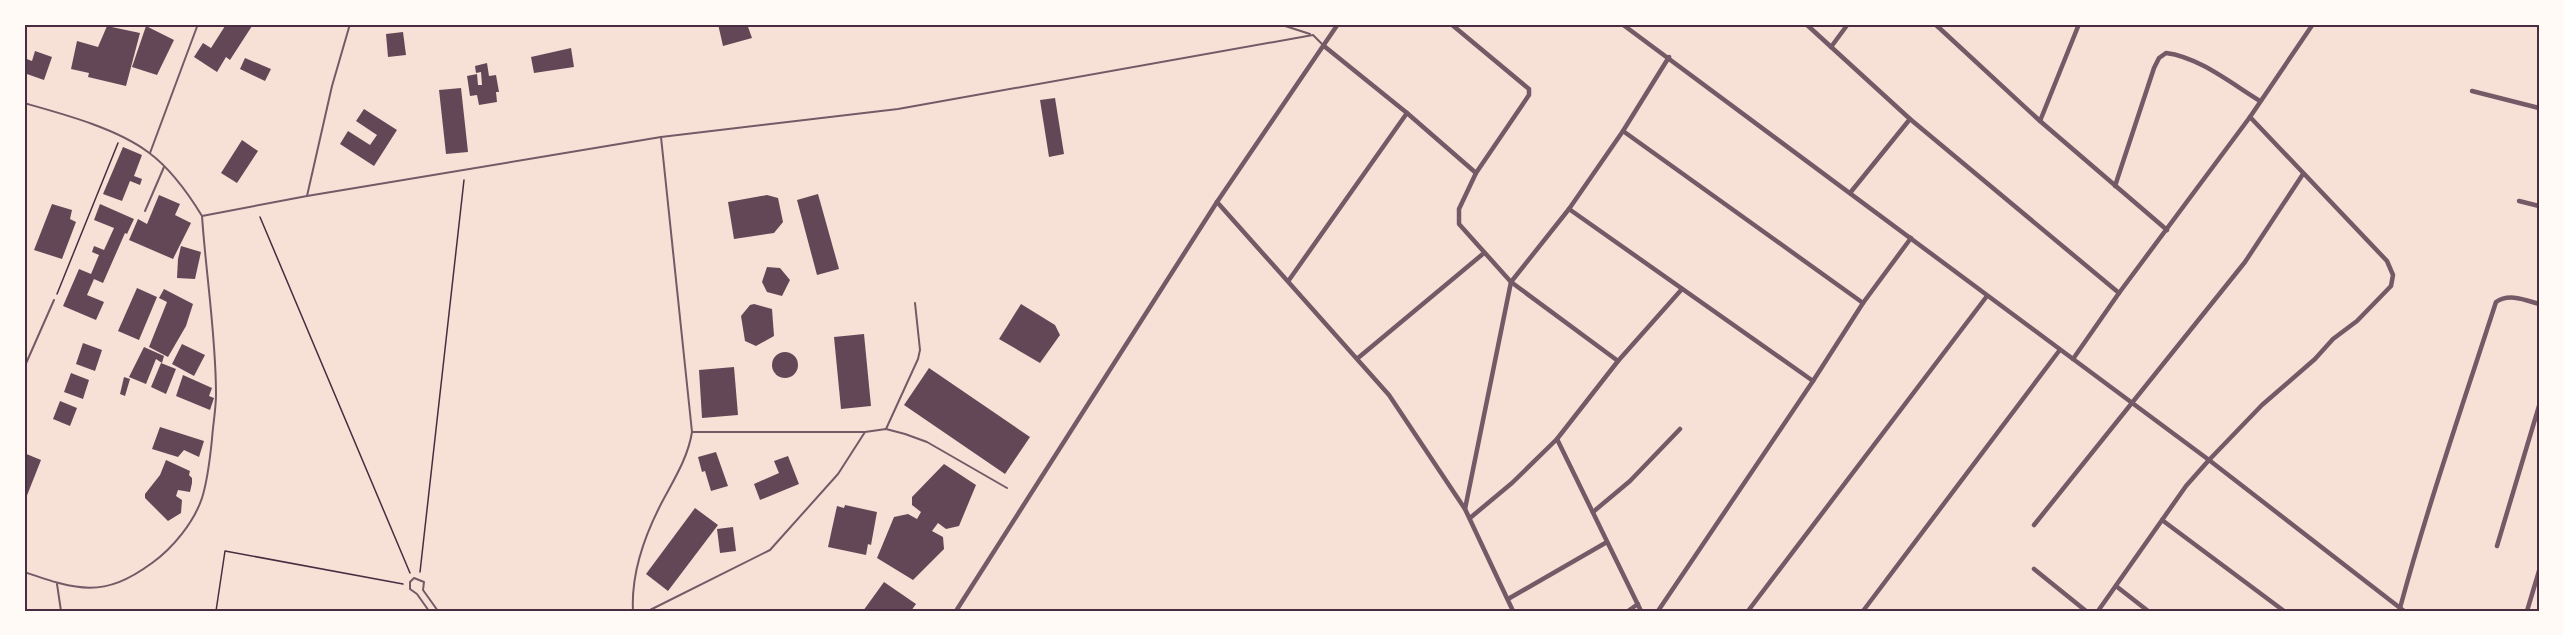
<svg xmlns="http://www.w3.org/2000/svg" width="2563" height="635" font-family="'Open Sans',sans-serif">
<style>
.building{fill:#644757}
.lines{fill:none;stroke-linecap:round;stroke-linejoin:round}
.path{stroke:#4a2c40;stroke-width:1.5}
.service{stroke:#755966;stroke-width:2}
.minor{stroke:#755966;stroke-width:4.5}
.neatline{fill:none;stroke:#4a2c40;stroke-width:2}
</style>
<rect width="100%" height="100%" fill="#f7e1d7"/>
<g class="building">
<polygon points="221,24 248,24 252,26 230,60 226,57 217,72 194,57 203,43 211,48 225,26"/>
<polygon points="718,24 747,24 752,38 723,46"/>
<polygon points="107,26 140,33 126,86 88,77 89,73 71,69 77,41 98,47"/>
<polygon points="146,26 174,40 157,75 132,67"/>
<polygon points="403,32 406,55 388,57 386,34"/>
<polygon points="571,48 574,67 534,73 531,57"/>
<polygon points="35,51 52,57 44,80 24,73 24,58 32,61"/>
<polygon points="245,58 271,69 265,81 240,69"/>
<polygon points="487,63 489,76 496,75 499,92 496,92 497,102 479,105 477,95 470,96 467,76 477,74 478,85 482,85 481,72 476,73 475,66"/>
<polygon points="461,88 468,152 446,154 439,90"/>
<polygon points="1055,98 1064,154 1049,157 1040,100"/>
<polygon points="364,109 397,130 374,166 340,144 348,131 370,145 377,135 356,121"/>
<polygon points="242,140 258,151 237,183 221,173"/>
<polygon points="123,147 142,155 134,176 142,179 140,185 130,181 122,201 103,194"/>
<polygon points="818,194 839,269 817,275 797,200"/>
<polygon points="159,195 180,204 175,215 191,223 173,259 129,240 138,219 147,224"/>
<polygon points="767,195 778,198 783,222 774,233 734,239 728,202"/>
<polygon points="52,204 72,210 70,219 76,222 62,259 34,250"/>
<polygon points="100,204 134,219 127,234 125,233 103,283 94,279 87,295 104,302 96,320 63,306 79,269 91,274 99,255 92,252 94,246 104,250 114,228 94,220"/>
<polygon points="181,246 201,252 195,279 177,278 178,259"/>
<polygon points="767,267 780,268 790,280 782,296 767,292 762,282"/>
<polygon points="137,288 157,297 139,340 118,331"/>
<polygon points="164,289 193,304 186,326 168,357 149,347 167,302 159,298"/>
<polygon points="754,304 772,309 774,336 756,346 745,341 741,316 750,305"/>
<polygon points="1021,304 1055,325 1060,335 1040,363 999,339"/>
<polygon points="864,334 871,406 841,409 834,337"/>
<polygon points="83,343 102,350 95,371 76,364"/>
<polygon points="182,344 205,355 194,376 172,364"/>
<polygon points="144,347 164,356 162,363 156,359 146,384 129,377"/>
<circle cx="785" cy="365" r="13"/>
<polygon points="161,363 176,369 166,394 151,387"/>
<polygon points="734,367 738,415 702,418 699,370"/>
<polygon points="929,368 1030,437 1005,474 904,405"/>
<polygon points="71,373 89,380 83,399 64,392"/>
<polygon points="183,375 212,388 209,396 214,398 210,410 176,396"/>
<polygon points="124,377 130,379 125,396 120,394"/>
<polygon points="60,401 77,408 70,426 53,419"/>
<polygon points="160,427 204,441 199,457 184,450 178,457 152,449"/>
<polygon points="716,452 728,486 711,491 705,471 702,472 698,457"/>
<polygon points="24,453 41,460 26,498 24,497"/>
<polygon points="788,456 799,484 760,500 754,484 779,473 774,461"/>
<polygon points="166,460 190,471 189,475 192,478 192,483 190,492 178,490 176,496 182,500 181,513 168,521 145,498 145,494 160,475"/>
<polygon points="944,464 976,485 959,526 946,529 938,523 932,531 943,537 944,549 913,580 877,558 894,517 908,514 917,519 921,512 912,505 912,497"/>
<polygon points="845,505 877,512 871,545 868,544 866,555 828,547 837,506 844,508"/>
<polygon points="695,508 718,525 668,591 646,574"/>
<polygon points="733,527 736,551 720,553 717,529"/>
<polygon points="884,582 916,604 911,611 863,611"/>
</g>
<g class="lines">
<g class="path">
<polyline points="260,217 410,573"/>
<polyline points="57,294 118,143"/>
<polyline points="420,572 464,180"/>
<polyline points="216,611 225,551 403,584"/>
</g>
<g class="service">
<polyline points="1279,24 1310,34"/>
<path d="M24 103C63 114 116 128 148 152 170 168 188 193 202 216 206 275 216 335 216 394 216 409 213 424 212 439 210 459 208 479 202 498 194 522 173 548 152 563 103 599 77 590 24 572"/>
<polyline points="150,153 198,24"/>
<polyline points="307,196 332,86 350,24"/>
<polyline points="145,211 164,167"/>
<polyline points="202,216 307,196 661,137 898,109 1313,35 1323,45"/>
<polyline points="24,368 54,300"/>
<polyline points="886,429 918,359 920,350 915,303"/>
<polyline points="692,432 865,432 886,429 905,434 927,442 1007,488"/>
<polyline points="57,584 61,611"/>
<polyline points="429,611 417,594 410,589 410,582 414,578 424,582 423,590 438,611"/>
<path d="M633 611C631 574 644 537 661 504 673 481 688 458 692 432L661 137"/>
<polyline points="648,611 770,550 838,474 865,432"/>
</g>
<g class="minor">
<polyline points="1451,24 1529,89 1529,95 1476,173 1459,209 1459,224 1511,282 1618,361"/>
<polyline points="1622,24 2209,460 2404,611"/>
<polyline points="1806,24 1910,119 2119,293"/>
<polyline points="1935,24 2040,121 2167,230"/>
<polyline points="1324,46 1407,113 1476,173"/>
<polyline points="1831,47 1848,24"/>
<polyline points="2472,91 2539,108"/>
<polyline points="2040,121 2079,24"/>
<polyline points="1623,131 1863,303"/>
<path d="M2115 186 2154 68 2159 58 2166 53C2199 57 2232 84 2260 101"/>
<polyline points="1850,193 1910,119"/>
<polyline points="2519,201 2539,206"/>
<polyline points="1217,202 1389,395 1465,509 1513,611"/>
<polyline points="1569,209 1813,381"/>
<polyline points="1289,280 1407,113"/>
<polyline points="1358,358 1484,253"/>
<polyline points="2073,359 2119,293 2250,117 2313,24"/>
<polyline points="1557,439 1641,611"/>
<polyline points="1465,509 1511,282 1569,209 1623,131 1669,57"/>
<polyline points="1593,512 1630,481 1680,429"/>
<polyline points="1470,518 1512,483 1557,439 1618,361 1682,289"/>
<polyline points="2162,520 2284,611"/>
<polyline points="2034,525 2245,262 2303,174"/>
<polyline points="2497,546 2539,406"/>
<polyline points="2034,569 2086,611"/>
<polyline points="2116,586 2148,611"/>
<polyline points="1508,599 1607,542"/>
<path d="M2400 608C2428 505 2463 404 2496 302 2509 293 2525 300 2539 304"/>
<polyline points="956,611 1217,202 1338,24"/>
<polyline points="1628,611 1638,604"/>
<polyline points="1658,611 1813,381 1863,303 1911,238"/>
<polyline points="1748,611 1987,296"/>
<polyline points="1863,611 2059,351"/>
<polyline points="2098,611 2186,486 2209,460 2262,405 2315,359 2333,339 2357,321 2391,286 2393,275 2387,261 2250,117"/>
<polyline points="2527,611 2539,571"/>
</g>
</g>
<rect width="2563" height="635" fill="none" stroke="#fffaf5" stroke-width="51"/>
<rect x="26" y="26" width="2512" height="584" class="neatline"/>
</svg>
